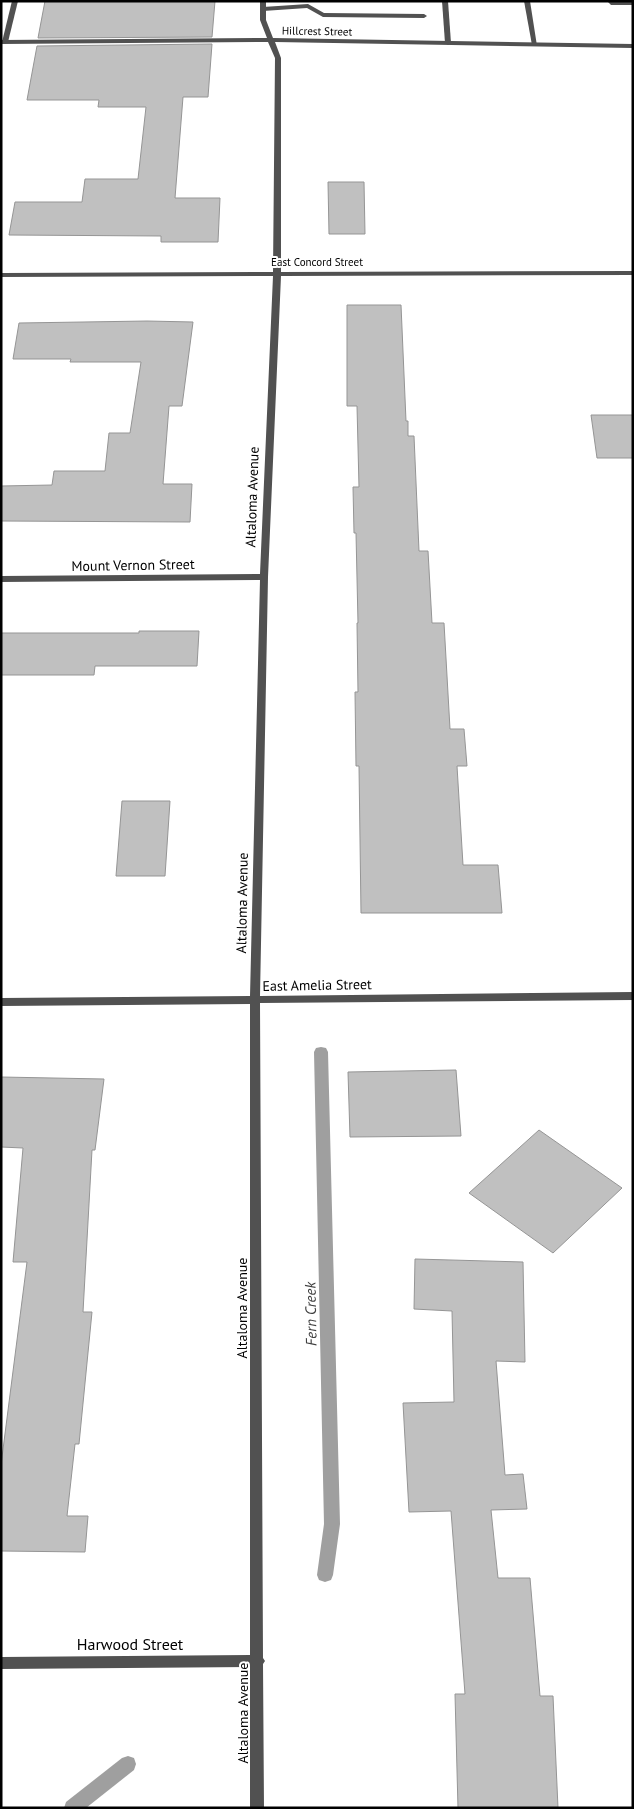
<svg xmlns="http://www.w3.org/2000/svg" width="634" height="1809" font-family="'PT Sans',sans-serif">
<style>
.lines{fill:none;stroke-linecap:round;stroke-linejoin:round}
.stream{fill:#9f9f9f;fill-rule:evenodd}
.building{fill:#c0c0c0;stroke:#959595}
.service{fill:#515151;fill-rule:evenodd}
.minor{fill:#515151;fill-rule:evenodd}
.labels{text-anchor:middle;stroke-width:4;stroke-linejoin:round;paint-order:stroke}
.far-street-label{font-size:11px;fill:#000;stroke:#fff}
.street-label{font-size:14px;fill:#000;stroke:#fff}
.water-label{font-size:15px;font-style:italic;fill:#404040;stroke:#fff}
.near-street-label{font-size:16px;fill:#000;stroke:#fff}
</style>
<rect width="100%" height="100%" fill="#fff"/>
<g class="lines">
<g class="stream">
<polygon points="321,1047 326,1048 328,1052 340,1524 333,1575 331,1580 325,1582 319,1580 317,1575 324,1524 314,1052 316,1048"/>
<polygon points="128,1756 134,1758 136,1764 134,1770 86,1808 64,1808 66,1802 122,1758"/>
</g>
</g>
<g class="building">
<polygon points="45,1 215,1 212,37 38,38"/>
<polygon points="212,44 208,97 183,97 175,198 220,198 218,242 161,242 161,236 9,235 15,202 82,202 85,179 138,179 146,107 98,107 99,100 27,100 37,46"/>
<polygon points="328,182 364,182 365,234 329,234"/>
<polygon points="347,305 401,305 406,421 408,421 408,436 414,436 419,551 428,551 432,623 444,623 450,729 464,729 467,766 457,766 463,865 498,865 502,913 361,913 359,766 356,766 355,692 358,692 357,623 358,623 356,533 354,533 353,487 359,487 357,406 347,406"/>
<polygon points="147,321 193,322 182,406 169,406 163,484 192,484 190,522 1,521 1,486 52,485 54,471 105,471 109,433 130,433 141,362 70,362 71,359 13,359 19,323"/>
<polygon points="591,415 633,415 633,458 597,458"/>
<polygon points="139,631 199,631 197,666 95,666 94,675 1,675 1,633 139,633"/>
<polygon points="122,801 170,801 165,876 116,876"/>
<polygon points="456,1070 461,1136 350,1137 348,1072"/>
<polygon points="1,1077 104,1079 95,1150 92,1150 83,1312 92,1312 79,1444 75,1444 67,1516 88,1516 85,1552 1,1551 1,1465 27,1262 13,1262 23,1148 1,1147"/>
<polygon points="539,1130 622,1188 553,1253 469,1193"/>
<polygon points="415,1259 523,1262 525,1362 496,1361 505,1475 523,1474 527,1509 491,1510 498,1578 530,1578 540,1696 553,1696 558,1808 458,1808 455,1694 465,1694 451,1511 409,1512 403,1403 454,1402 452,1311 414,1309"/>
</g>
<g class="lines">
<g class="service">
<polygon points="12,1 18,1 8,42 5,44 2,42"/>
<polygon points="442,1 448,1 451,43 448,45 445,43"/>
<polygon points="524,1 530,1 537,46 532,45"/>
<polygon points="607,1 633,1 633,5 611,5"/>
<polygon points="308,4 324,13 424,14 427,16 424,18 323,17 307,8 263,11 260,9 263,7"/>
</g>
<polygon class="minor" points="260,1 266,1 266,20 273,38 633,44 633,48 275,42 281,58 281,272 633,271 633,275 281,276 268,577 260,996 633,992 633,1000 260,1003 263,1658 265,1661 263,1664 264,1808 250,1808 250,1667 1,1669 1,1657 250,1655 250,1004 1,1006 1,998 250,996 260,580 1,582 1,576 260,574 273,276 1,277 1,273 273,272 275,58 268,42 1,44 1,40 267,38 260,20"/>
</g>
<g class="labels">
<g class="far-street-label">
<text transform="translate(317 31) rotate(1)" y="4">Hillcrest Street</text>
<text x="317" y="266">East Concord Street</text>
</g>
<g class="street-label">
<text transform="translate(252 497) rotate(-88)" y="5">Altaloma Avenue</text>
<text transform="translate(133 565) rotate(-1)" y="5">Mount Vernon Street</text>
<text transform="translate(242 903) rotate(-89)" y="5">Altaloma Avenue</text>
<text transform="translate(317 985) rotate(-1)" y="5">East Amelia Street</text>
<text transform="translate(242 1308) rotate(-90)" y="5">Altaloma Avenue</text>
<text transform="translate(243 1713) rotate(-90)" y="5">Altaloma Avenue</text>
</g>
<g class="water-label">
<text transform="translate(311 1314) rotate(-91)" y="5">Fern Creek</text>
</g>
<g class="near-street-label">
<text x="130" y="1650">Harwood Street</text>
</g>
</g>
<rect width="634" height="1809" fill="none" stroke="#000000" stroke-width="5"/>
</svg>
